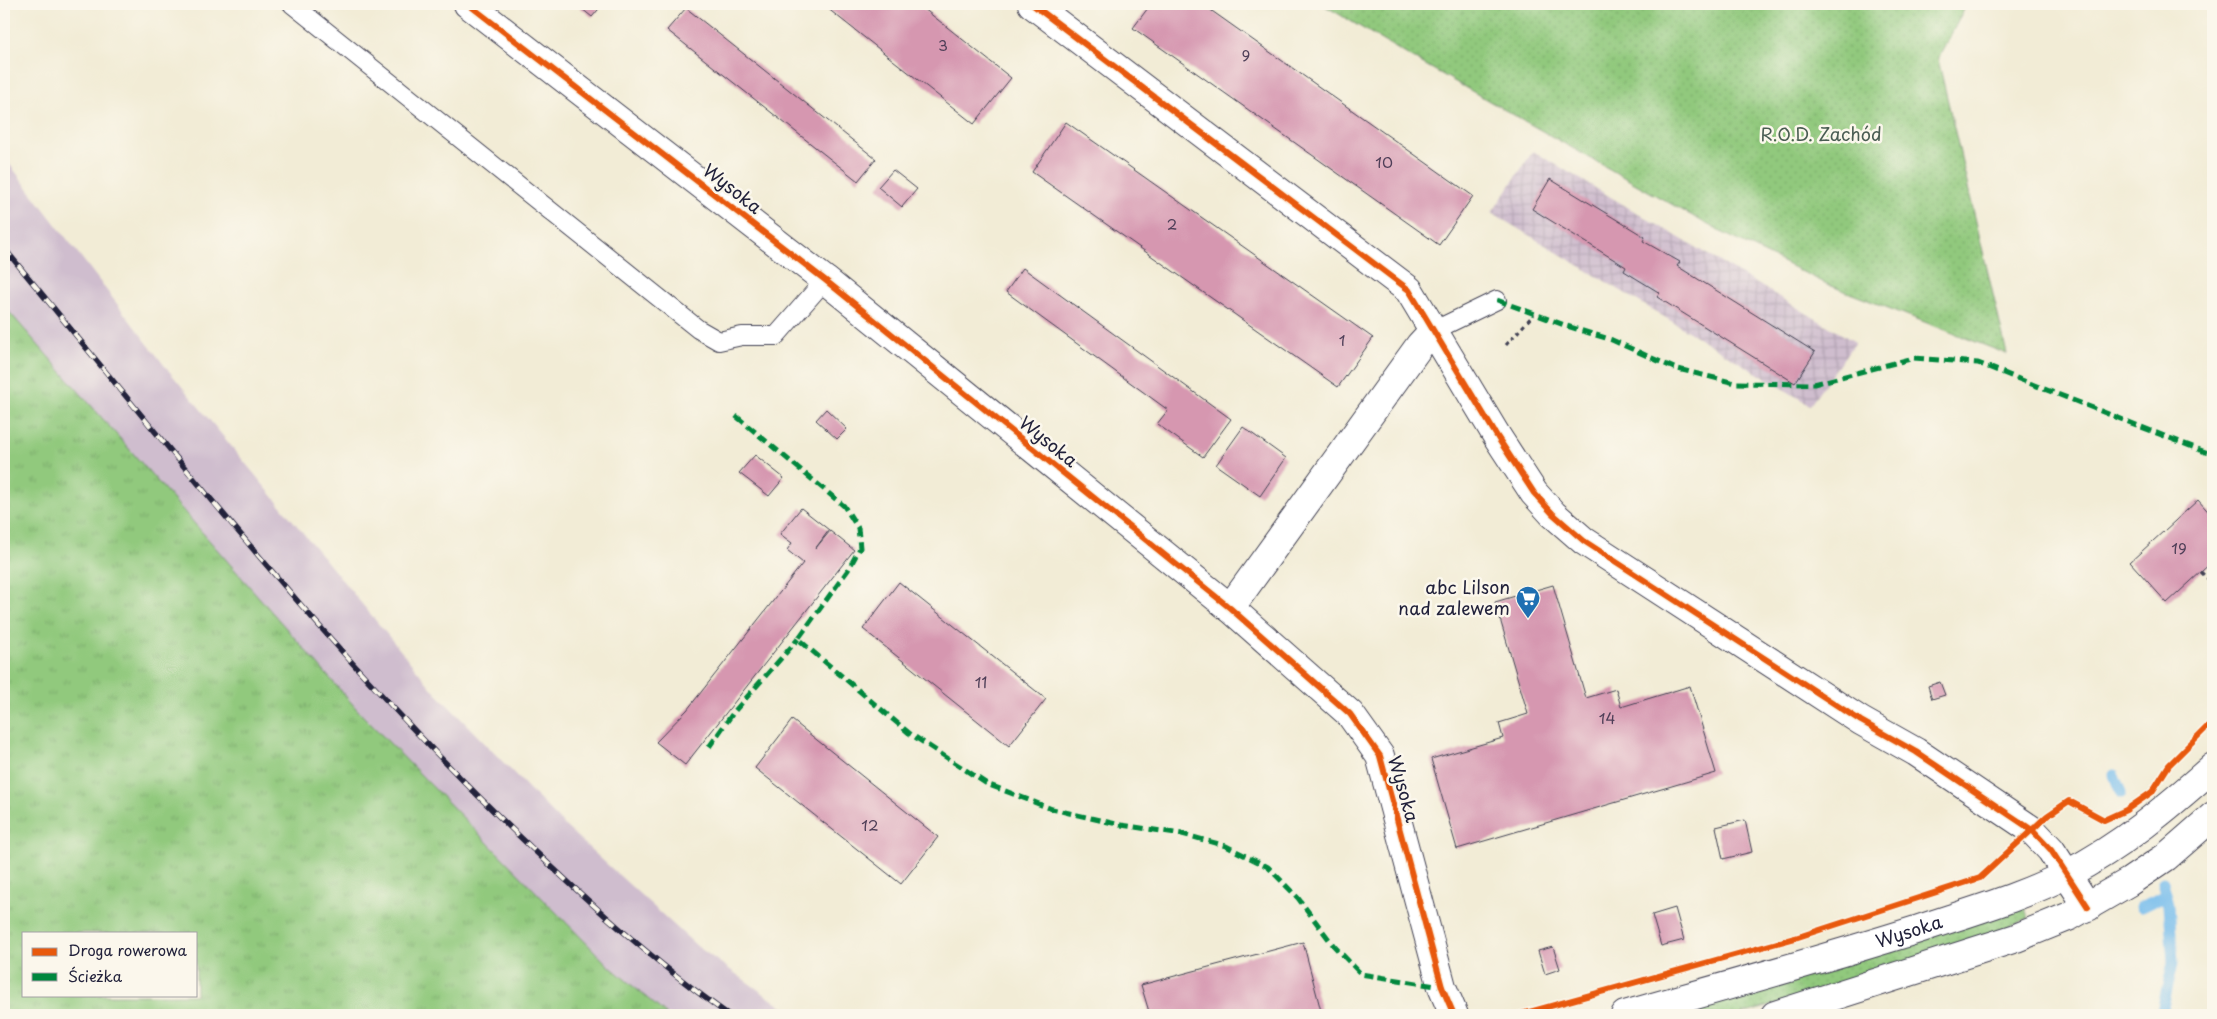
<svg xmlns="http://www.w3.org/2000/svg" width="2217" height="1019" font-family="'Playpen Sans',sans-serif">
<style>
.industrial{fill:url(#industrial-grid)}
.railway{fill:#cfbdce}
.grass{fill:url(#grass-dots);stroke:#5a765c}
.park{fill:url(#park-tufts);stroke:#5a765c;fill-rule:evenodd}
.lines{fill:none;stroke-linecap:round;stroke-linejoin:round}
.stream{stroke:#74bcec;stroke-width:11}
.building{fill:#d697b0}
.service-casing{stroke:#414052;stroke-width:20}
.minor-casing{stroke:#414052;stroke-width:30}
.path{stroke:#414052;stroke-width:3;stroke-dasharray:4 4;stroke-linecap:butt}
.service{stroke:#fff;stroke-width:18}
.minor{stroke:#fff;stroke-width:28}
.rail-casing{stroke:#22223b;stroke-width:5.5}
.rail{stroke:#fbf7ec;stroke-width:4;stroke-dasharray:11;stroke-linecap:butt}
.quiet{stroke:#00873e;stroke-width:5;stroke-dasharray:10 5;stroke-linecap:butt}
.cycleway-casing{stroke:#fbf7ec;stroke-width:9}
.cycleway{stroke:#e8590c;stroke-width:6}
.labels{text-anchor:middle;stroke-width:5;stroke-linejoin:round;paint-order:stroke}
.number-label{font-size:15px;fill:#4f3f58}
.park-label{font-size:18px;fill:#495c52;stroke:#fbf7ec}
.street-label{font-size:18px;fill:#22223b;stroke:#fbf7ec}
.poi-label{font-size:18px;fill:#22223b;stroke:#fbf7ec;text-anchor:end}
</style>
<defs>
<pattern id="industrial-grid" width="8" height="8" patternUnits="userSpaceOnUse" patternTransform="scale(1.25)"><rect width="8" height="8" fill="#cfbdce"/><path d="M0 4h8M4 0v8" fill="none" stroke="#b1a2b2"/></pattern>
<pattern id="grass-dots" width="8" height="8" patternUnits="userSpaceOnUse" patternTransform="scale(1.25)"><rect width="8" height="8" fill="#91c97d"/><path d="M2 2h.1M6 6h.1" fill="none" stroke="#7dac6d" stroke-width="1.8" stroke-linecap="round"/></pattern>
<pattern id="park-tufts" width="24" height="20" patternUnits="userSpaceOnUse" patternTransform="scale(1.25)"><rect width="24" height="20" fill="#91c97d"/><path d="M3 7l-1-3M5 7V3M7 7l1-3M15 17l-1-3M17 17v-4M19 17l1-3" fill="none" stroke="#7dac6d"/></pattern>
</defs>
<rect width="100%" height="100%" fill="#fbf7ec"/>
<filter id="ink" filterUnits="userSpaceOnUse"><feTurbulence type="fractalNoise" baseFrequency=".02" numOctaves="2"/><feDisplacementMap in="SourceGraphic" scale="10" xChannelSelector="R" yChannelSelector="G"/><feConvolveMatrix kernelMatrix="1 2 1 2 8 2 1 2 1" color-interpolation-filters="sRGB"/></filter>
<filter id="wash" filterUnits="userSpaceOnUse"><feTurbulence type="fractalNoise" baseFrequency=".0096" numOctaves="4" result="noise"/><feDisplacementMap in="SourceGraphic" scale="20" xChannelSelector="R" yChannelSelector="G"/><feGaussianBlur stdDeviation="1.12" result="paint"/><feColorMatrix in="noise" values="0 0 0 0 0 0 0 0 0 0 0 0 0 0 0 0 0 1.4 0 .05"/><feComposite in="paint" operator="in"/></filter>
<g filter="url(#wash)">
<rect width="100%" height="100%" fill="#f2ecd6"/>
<polygon class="industrial" points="1533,151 1855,342 1810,405 1492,213"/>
<polygon class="railway" points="4,157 164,365 434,691 566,827 698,947 794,1015 667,1015 608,965 362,715 4,311"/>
<g class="grass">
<polygon points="1322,4 1967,4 1938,59 2007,354 1829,285 1719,231 1399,50"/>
<polygon points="2019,907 2024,908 2029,918 1911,966 1739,1015 1661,1015"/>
</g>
<path class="park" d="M4 306 362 715 608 965 667 1015H4ZM24 933H196V995H24Z"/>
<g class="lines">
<g class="stream">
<polyline points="2114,775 2121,793"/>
<polyline points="2141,907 2162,897 2167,900"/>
<polyline points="2161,1015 2173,963 2169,905 2163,882"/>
</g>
</g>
<g id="blocks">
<g class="building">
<polygon points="576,4 603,4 592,17"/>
<polygon points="822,4 918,4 1011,78 974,124"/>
<polygon points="1151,4 1202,4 1473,196 1439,245 1133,28"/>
<polygon points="686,8 876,159 858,181 667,30"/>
<polygon points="1066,122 1373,338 1338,387 1032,172"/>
<polygon points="893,170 917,189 902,207 878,187"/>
<polygon points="1550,179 1645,237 1643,241 1680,262 1677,266 1815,352 1795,383 1657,297 1660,293 1624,271 1626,267 1532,209"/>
<polygon points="1023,268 1231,419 1203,457 1157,424 1168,410 1006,292"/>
<polygon points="826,409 847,429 837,439 816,420"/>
<polygon points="1243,427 1286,458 1260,496 1216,465"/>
<polygon points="755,455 784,478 769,496 739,473"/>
<polygon points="2198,500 2213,517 2213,561 2167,603 2130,562"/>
<polygon points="801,508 829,530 815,549 830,531 854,550 685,765 656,742 687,710 803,563 787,550 792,543 780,534"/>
<polygon points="899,582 1046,699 1009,746 863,629"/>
<polygon points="1553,585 1586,698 1616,689 1621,707 1690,686 1716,773 1457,849 1431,759 1503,738 1499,723 1528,714 1495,602"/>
<polygon points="1940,682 1945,695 1932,699 1928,686"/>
<polygon points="792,720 938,837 901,884 755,768"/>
<polygon points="1745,820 1752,852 1723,859 1716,827"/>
<polygon points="1675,908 1684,940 1661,946 1652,915"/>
<polygon points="1303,942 1321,1011 1306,1015 1150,1015 1141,985"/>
<polygon points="1553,947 1560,969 1545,974 1538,951"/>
</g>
</g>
</g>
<g filter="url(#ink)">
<use href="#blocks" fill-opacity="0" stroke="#414052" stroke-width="1"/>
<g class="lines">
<defs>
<g id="service">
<polyline points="292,4 698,329 719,341 742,336 776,336 825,280"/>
<polyline points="1433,331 1497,300"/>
</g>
<g id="minor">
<polyline points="468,4 825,280 1230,608 1350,714 1380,756 1442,987 1454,1015"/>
<polyline points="1032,4 1409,290 1498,438 1534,493 1553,514 1584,541 1861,721 1916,752 2032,830 2051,850 2088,907"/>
<polyline points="1230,608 1420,345 1433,331"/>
<path id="s1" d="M1625 1015C1723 987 1821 960 1919 929 1969 912 2020 898 2067 874 2122 846 2168 807 2213 767"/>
<polyline points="1775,1015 2016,938 2070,916 2129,882 2166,857 2213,816"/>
</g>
</defs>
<use href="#service" class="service-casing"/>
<use href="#minor" class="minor-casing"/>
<g class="path">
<polyline points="1506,345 1534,314"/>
<polyline points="2201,572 2213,584"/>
</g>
<use href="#service" class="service"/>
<use href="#minor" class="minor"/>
<defs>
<path id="rail" d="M4 248C169 447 328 652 515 832 583 897 652 961 729 1015"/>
</defs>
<use href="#rail" class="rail-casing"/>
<use href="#rail" class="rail"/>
<g class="quiet">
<polyline points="1497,300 1567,326 1612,340 1674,368 1735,383 1814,384 1914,358 1978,363 2213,455"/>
<polyline points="736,416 844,506 858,528 860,548 848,570 798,639 909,733 987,784 1052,809 1121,825 1182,834 1226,846 1268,867 1298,898 1334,946 1361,974 1442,987"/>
<polyline points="709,747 733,713 798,639"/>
</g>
<defs>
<g id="cycleway">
<polyline points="468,4 825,280 1230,608 1350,714 1380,756 1442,987 1454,1015"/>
<polyline points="1032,4 1409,290 1498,438 1534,493 1553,514 1584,541 1861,721 1916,752 2032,830 2051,850 2088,907"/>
<polyline points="1518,1015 1795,938 1980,878 2047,816 2069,801 2104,820 2126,810 2152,792 2169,765 2213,721"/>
</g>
</defs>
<use href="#cycleway" class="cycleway-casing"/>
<use href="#cycleway" class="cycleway"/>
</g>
</g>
<defs>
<symbol id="supermarket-pin" viewBox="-11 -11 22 30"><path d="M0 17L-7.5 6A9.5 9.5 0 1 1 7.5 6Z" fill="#1f6fb2" stroke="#fbf7ec"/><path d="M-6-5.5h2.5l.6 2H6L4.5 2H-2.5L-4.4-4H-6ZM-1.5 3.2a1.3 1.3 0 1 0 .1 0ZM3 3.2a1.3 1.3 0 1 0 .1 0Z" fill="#fff"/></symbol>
</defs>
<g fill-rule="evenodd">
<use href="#supermarket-pin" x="1514" y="584" width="28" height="38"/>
</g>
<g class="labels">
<g class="number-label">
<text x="943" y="51">3</text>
<text x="1246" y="61">9</text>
<text x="1384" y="168">10</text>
<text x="1172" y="230">2</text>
<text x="1342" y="346">1</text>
<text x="2179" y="554">19</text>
<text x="981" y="688">11</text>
<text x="1607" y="724">14</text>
<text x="870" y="831">12</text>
</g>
<g class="park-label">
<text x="1821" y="141">R.O.D. Zachód</text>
</g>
<g class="street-label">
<text transform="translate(732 189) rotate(38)" y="6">Wysoka</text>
<text transform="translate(1048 442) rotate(39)" y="6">Wysoka</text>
<text transform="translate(1403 789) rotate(74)" y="6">Wysoka</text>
<text dy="6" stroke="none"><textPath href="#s1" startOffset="296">Wysoka</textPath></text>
</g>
<g class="poi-label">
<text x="1510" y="594">abc Lilson<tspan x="1510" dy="21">nad zalewem</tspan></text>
</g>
</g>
<rect width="2217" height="1019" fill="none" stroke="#fbf7ec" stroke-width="20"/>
<rect x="22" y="932" width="175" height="65" fill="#fbf7ec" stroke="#a4a2a5"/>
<rect x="32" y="948" width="25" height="8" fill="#e8590c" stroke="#a4a2a5"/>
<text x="68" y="956" font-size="15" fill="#22223b">Droga rowerowa</text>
<rect x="32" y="973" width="25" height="8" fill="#00873e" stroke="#a4a2a5"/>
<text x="68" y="982" font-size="15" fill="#22223b">Ścieżka</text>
</svg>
